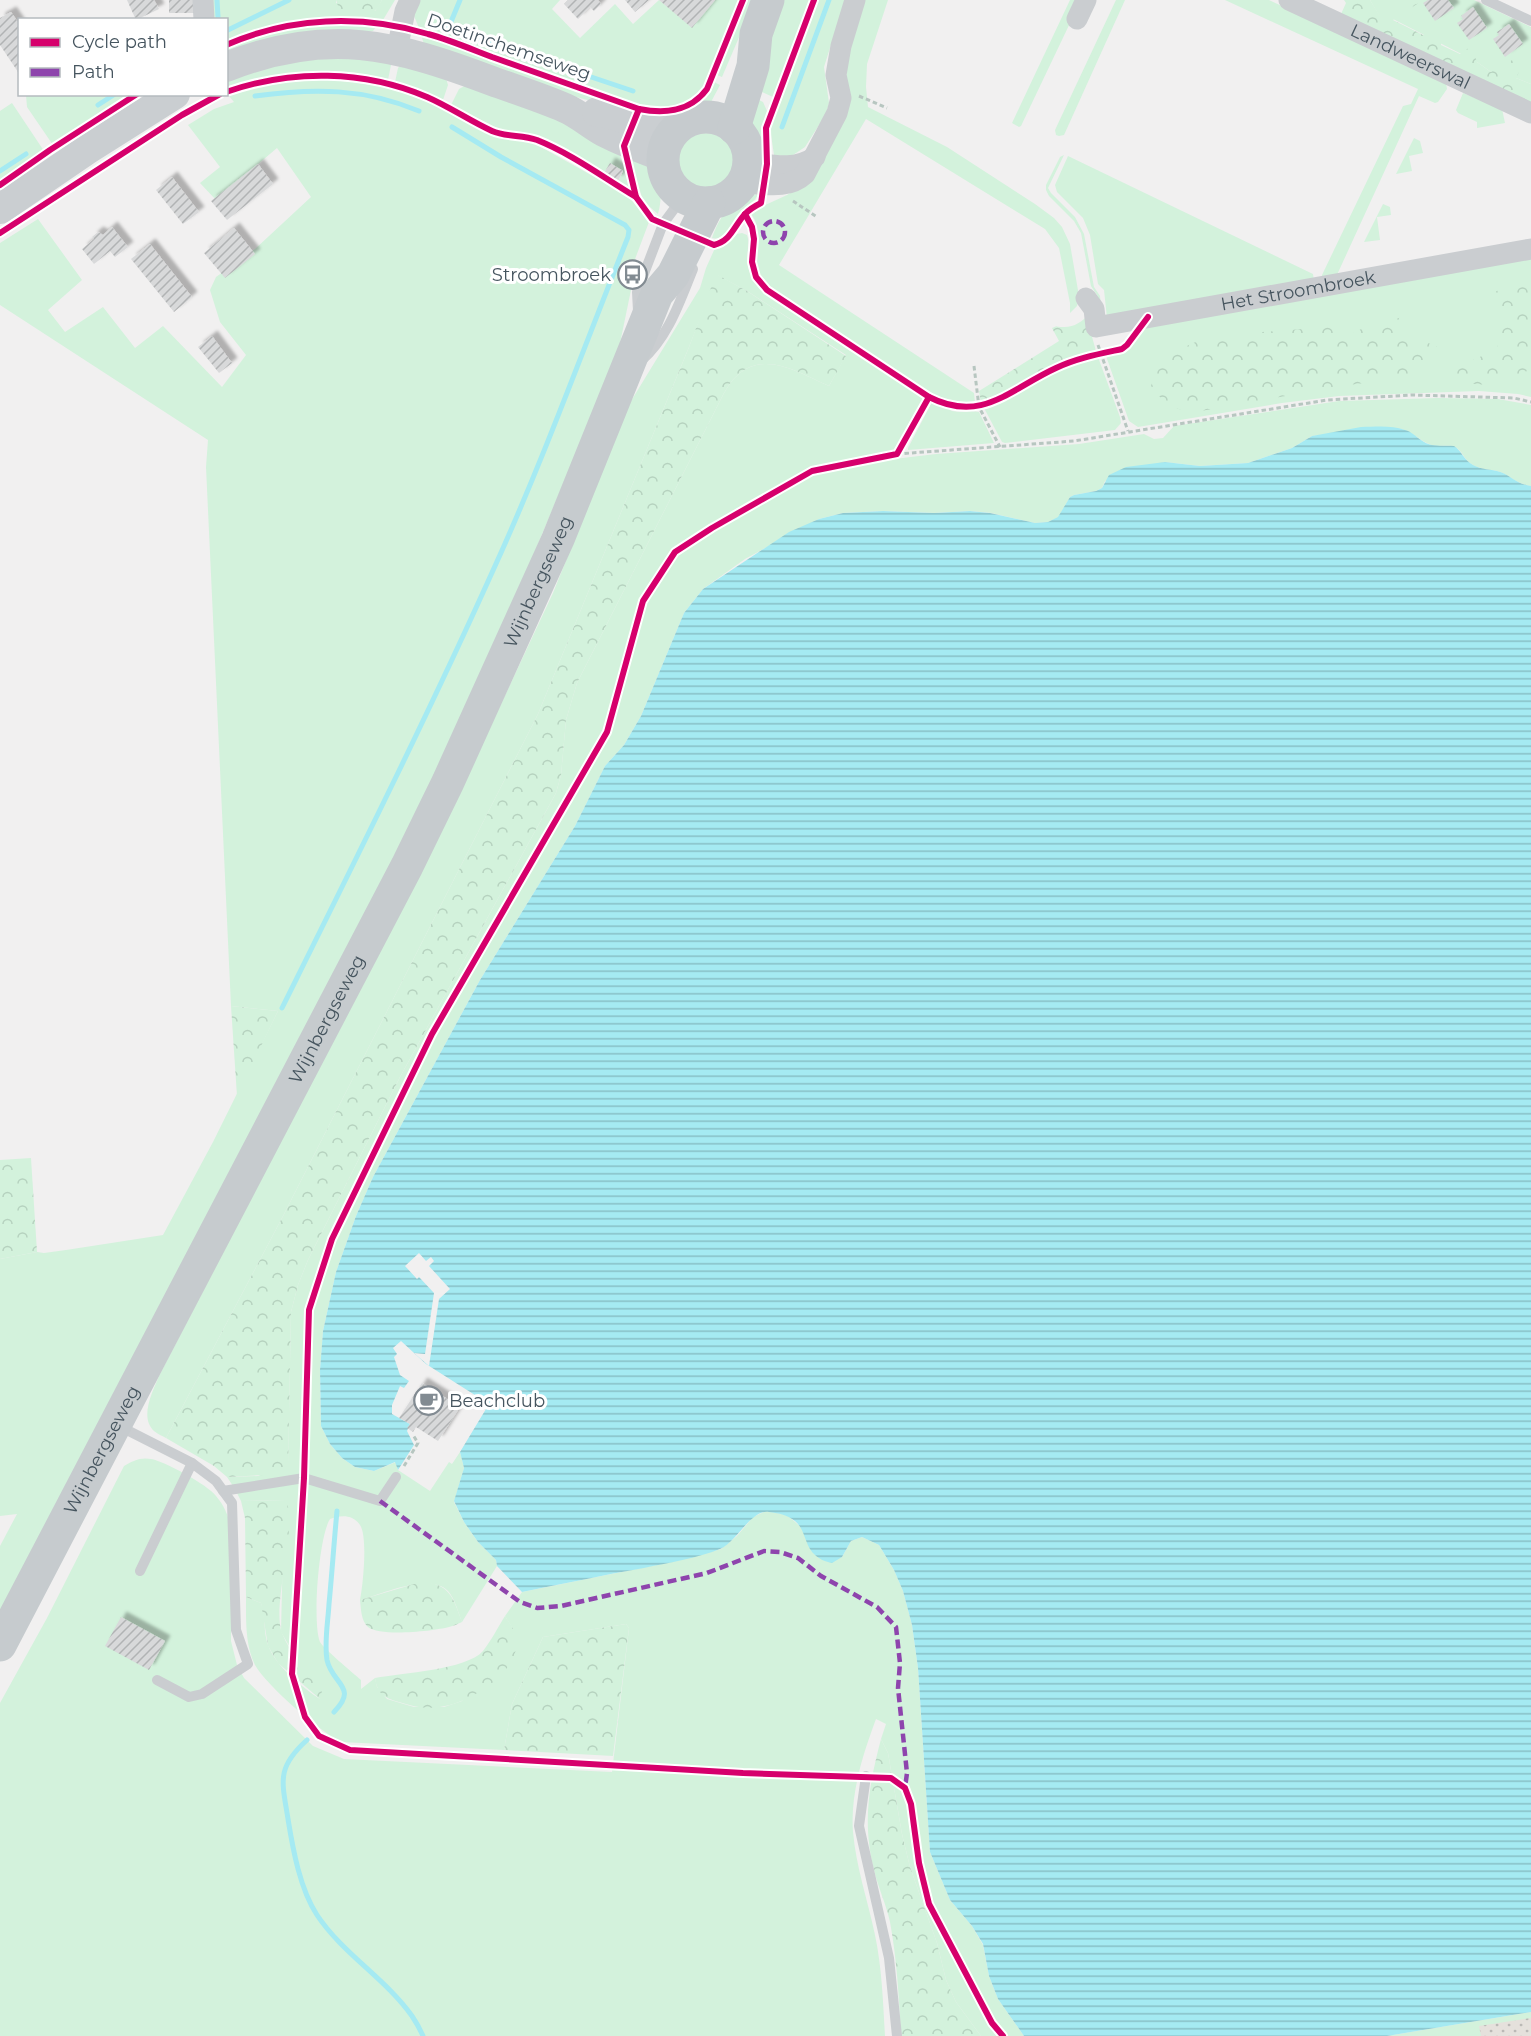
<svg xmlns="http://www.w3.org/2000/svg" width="1531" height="2036" font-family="Montserrat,sans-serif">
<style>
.green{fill:#d3f2dc}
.forest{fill:url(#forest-crowns)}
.sand{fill:url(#sand-dots)}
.water{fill:url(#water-rules)}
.pier{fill:#f1f0f0}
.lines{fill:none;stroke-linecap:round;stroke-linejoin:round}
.stream{stroke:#a5eaf2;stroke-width:5}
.building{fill:url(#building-hatch);filter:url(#shadow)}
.path{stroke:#b7c6c0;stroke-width:3;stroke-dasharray:4.5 3;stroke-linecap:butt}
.lane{stroke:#cacdd0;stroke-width:10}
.street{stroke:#cacdd0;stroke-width:21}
.secondary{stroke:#caced1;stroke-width:30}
.primary{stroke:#c6cbce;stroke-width:33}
.quiet{stroke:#8e44ad;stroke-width:4.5;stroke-dasharray:9 4.5;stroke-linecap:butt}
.cycleway-casing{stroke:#fff;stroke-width:10}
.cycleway{stroke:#d6006c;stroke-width:6}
.labels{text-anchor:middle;stroke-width:6;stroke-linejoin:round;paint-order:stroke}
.street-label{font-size:18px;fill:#46555f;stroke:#fff}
.poi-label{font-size:18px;fill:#46555f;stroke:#fff;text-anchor:end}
</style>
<defs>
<pattern id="forest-crowns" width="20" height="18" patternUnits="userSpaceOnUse" patternTransform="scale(1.5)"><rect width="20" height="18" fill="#d3f2dc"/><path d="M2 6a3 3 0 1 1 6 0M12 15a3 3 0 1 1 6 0" fill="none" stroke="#b6d2bf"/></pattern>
<pattern id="sand-dots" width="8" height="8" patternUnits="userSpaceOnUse" patternTransform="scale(1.5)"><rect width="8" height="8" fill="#e5e1dc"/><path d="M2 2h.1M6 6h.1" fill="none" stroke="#bbb9b6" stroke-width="1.8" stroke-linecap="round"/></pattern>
<pattern id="water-rules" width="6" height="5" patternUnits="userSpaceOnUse" patternTransform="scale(1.5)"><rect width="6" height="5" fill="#a5eaf2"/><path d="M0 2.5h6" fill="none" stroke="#88c0c7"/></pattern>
<pattern id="building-hatch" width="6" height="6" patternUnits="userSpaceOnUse" patternTransform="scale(1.5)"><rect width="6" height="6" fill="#d8d9da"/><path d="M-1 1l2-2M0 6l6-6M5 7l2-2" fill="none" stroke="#b1b3b4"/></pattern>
<filter id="shadow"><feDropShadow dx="5.5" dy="-5.5" stdDeviation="1.5" flood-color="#0004"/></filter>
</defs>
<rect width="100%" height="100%" fill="#f1f0f0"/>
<g class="green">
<polygon points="208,0 336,0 336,3 375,11 382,0 395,0 383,20 306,19 276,24 227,42 226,20 209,19"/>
<polygon points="418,0 560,0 552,9 580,38 615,4 633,24 659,0 692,27 715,0 739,0 705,84 699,92 681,105 663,109 654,109 627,101 419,28 414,16"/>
<polygon points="747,0 755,0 722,77 717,75"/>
<polygon points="781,0 810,0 773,97 753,88"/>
<polygon points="818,0 845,0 824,67 829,103 826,114 805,147 790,157 774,155 770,128"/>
<path d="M865 0H888L867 64 866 87 868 107 947 147 1035 204 1054 218 1062 227 1070 244 1079 296 1077 306 1070 313V303L1059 248 1045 229 866 119 779 265 974 393 975 403C957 408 939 397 924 389L767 287C763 280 757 273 755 266 752 248 764 230 751 214L752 211 787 195 808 182 846 80 848 57Z"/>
<polygon points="1070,0 1081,0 1021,126 1019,127 1012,123"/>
<polygon points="1116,0 1125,0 1064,135 1059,136 1056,135 1055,130"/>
<polygon points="1225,0 1269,0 1446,83 1447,89 1438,102 1435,103 1419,96 1336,277 1322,279 1322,275 1403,106 1411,104 1418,89"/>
<polygon points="1370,0 1474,0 1531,27 1531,84 1516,78 1491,72 1477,62 1393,19 1380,17"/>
<path d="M329 25 376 27 373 31 359 34 227 56 226 49C263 34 289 27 329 25Z"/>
<path d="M421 35 633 110C561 97 493 70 424 44Z"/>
<path d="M327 55 392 60 388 80C330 69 283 70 227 89V80L243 73Z"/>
<polygon points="403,62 445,75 448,85 443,100 395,82 398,68"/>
<path d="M334 79 391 88 435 105 492 134 532 142 625 194 633 202 649 222 626 283 631 290 618 353 520 587 432 784 0 1617V1546L17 1514 0 1516V1259L37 1252 44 1253 66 1250 163 1235 213 1142 278 1011 231 1006 206 467 208 440 0 305V243L38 219 82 280 48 310 65 332 103 307 135 348 163 326 222 387 246 355 220 322 210 290 216 277 255 249 311 197 277 148 216 200 200 183 220 167 188 125 214 109 234 102 228 95C263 84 297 80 334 79Z"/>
<path d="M714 82 720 85 711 102 697 111 676 120 658 116C683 113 702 105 714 82Z"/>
<polygon points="470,83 539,109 619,152 630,188 618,181 623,171 610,164 604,173 540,138 499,129 451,105 459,89"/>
<polygon points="1463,93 1502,109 1505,123 1477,128 1477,122 1458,113 1456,110"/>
<polygon points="26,95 26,94 129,95 53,145 27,107"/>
<path d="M759 100 763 102 767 111C760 130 765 135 764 153H762C753 145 749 135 746 123Z"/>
<polygon points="12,103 44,151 0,181 0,111"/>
<circle cx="706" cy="161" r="28"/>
<polygon points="1414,138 1420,141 1423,153 1409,156 1412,171 1396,174"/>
<path d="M628 150C636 155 645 160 652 167 663 178 662 201 658 214L643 201Z"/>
<polygon points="1064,155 1048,188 1051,193 1075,217 1084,234 1094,287 1100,296 1102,317 1097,295 1091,286 1081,233 1074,221 1049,196 1046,190 1046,185 1060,157"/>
<polygon points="1068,156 1313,274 1314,281 1107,318 1104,290 1098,284 1090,235 1083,218 1057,192 1055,185"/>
<path d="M758 194C755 202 749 203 744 209 737 216 734 228 727 235 723 239 718 239 712 238 720 215 732 198 758 194Z"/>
<polygon points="1383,204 1390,207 1391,215 1377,217 1380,240 1364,242"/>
<path d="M742 233 747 235C750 243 747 252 747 261 748 272 753 280 760 289L849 350 921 394 923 403 897 450 893 454 894 459 936 454 1079 444 1144 434 1154 439 1163 438 1174 426 1339 401 1438 398 1498 399 1531 405V486C1513 483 1511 475 1497 471 1488 469 1479 470 1470 463 1465 460 1463 453 1458 449 1450 443 1441 448 1431 445 1419 440 1411 431 1398 428L1312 436 1292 448 1248 463 1200 466 1165 462 1105 481 1102 488 1096 491 1074 495 1070 497 1058 518 1048 522 1035 523 991 513 970 511 934 513 883 511 843 513 819 519 745 559 703 589 684 613 641 716 624 745 605 766 575 826 480 980 373 1177 356 1216 336 1272 323 1331 320 1370 321 1426 330 1444 342 1458 355 1467 374 1471 396 1462 398 1470 430 1491 449 1462 452 1464 460 1452 464 1468 454 1502 464 1522 478 1542 496 1560 497 1566 462 1622C458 1612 455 1599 448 1591 430 1572 382 1594 360 1600 363 1585 368 1537 360 1525 353 1514 340 1515 330 1519 319 1536 312 1622 320 1642 323 1648 353 1673 361 1680V1689L375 1678 377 1687 387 1699 414 1707H444L462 1701 513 1629 505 1616 522 1592 671 1562 721 1549 737 1536 753 1517 766 1511 787 1515 802 1528 810 1548 842 1557 851 1541 862 1537 879 1545 894 1570 903 1591 912 1625 918 1668 930 1852 950 1900 972 1926 983 1945 989 1976 998 1999 1024 2036H981L956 2002 946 1980 937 1943 910 1867 902 1834 888 1753 881 1739 886 1724 876 1719C863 1754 850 1794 853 1832 856 1867 868 1901 875 1935 882 1968 883 2002 885 2036H0V1703L47 1618 124 1466C133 1461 140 1457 151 1459 164 1461 208 1485 216 1496 224 1505 227 1514 231 1525V1641L237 1665 244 1678 313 1746 344 1759 612 1772 629 1628 626 1624 543 1637 512 1704 504 1750 341 1742C319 1731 267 1686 255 1665 245 1645 246 1619 246 1597L261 1603C266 1617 263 1632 268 1645 276 1667 302 1687 320 1699L281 1632 284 1500 241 1501 235 1489 227 1477 258 1476 288 1462 291 1312 298 1285 308 1260 400 1077 556 793 561 775 566 720 577 683 724 393C728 387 732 379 738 375 765 350 801 374 829 386L846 355 747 291 717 275 689 347 538 714 283 1216 166 1438C163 1436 157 1434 154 1431 139 1417 153 1391 159 1376L449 815 553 593 628 406 700 288 706 268 715 248 727 244 737 234Z"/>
<path d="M1531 253V397L1518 394 1479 391 1339 396 1282 403 1138 427 1129 421 1106 356C1137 350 1128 347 1147 327Z"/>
<polygon points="1098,357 1120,417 1121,423 1115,430 1005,443 1002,442 984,408 1074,363"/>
<path d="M932 402C939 404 945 408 952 411 962 413 970 410 979 412L994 443 908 450V448Z"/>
<polygon points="1531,2012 1531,2036 1387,2036"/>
</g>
<g class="forest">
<path d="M336 0H382C380 4 377 10 373 12 365 17 347 13 339 9Z"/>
<polygon points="1344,0 1370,0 1380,16 1410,0 1423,0 1393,20 1423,35 1443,23 1441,45 1460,54 1490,33 1492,35 1473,51 1477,62 1491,72 1523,54 1525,59 1516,78 1531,84 1531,103 1341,14 1346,3"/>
<path d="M716 274 747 291 846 356 829 386C801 374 765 350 738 375 732 379 728 387 724 393L577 683 566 720 561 775 556 793 400 1077 308 1260 298 1285 291 1312 288 1471 283 1474 227 1477 214 1466 166 1438 283 1216 538 714 689 347Z"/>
<polygon points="1518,280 1531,282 1531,362 1524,376 1487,385 1453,382 1458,367 1497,349 1501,332 1495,292"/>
<path d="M1089 314V326L1096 351C1057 360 1024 381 989 401L981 403 979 391 1059 341 1052 328C1061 325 1052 327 1062 327 1073 328 1082 322 1089 314Z"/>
<polygon points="1403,317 1410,335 1442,349 1440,362 1408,377 1342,386 1195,412 1168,407 1151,386 1160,358 1209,336 1329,327 1346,337 1367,326"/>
<polygon points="231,1006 278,1011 237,1096"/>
<polygon points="31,1158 37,1252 0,1259 0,1160"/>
<path d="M285 1500C300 1519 271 1605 282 1633 290 1654 309 1673 322 1691L320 1699 278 1663 268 1646 261 1603 246 1597 245 1518 241 1501Z"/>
<path d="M421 1582C450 1583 453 1598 462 1622 457 1624 454 1626 449 1627 434 1631 380 1637 368 1627 361 1621 361 1609 360 1600Z"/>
<path d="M505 1616C509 1622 514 1629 516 1636 523 1670 472 1701 445 1706 429 1710 414 1707 399 1702 384 1698 377 1693 375 1678 402 1673 466 1670 483 1651 491 1641 498 1627 505 1616Z"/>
<polygon points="626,1624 629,1628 613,1756 504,1750 512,1704 543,1637"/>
<path d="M881 1739 888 1753 902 1834 910 1867 937 1943 946 1980 956 2002 981 2036H901C899 1998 897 1960 890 1922 886 1904 878 1887 874 1870 862 1822 869 1785 881 1739Z"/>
</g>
<polygon class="sand" points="1531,2018 1531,2036 1481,2036 1479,2026"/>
<path class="water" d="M1361 427C1375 427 1392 425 1405 430 1412 432 1415 436 1421 440 1432 448 1442 445 1454 446 1461 450 1463 458 1470 463 1478 469 1487 469 1497 471 1510 474 1513 483 1531 486V2012L1387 2036H1024L998 1999 989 1976 983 1944 972 1926 950 1900 930 1852 918 1668 912 1625 903 1591 894 1570 879 1545 862 1537 851 1541 842 1557 832 1563C828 1562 823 1561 819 1558 797 1544 814 1517 769 1512 751 1509 737 1542 720 1549 698 1558 667 1563 644 1568 603 1575 563 1584 522 1592L497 1566 496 1560 478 1542 464 1522 454 1501 464 1468 460 1452 489 1404 426 1364 401 1341 393 1348 397 1354 394 1357 400 1375 409 1381 404 1388 400 1386 392 1405V1414L410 1424 407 1431 414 1445 398 1470 395 1462 374 1471 355 1467 342 1458 330 1444 321 1426 320 1370 323 1331 336 1272 356 1216 373 1177 480 980 575 826 605 766 624 745 641 716 684 613 703 589 789 532 819 519 843 513 883 511 934 513 970 511 990 513 1035 523 1048 522 1058 517 1070 497 1074 495 1096 491 1102 488 1109 475 1126 467 1165 462 1200 466 1248 463 1292 448 1312 436Z"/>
<polygon class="pier" points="419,1253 426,1261 431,1257 434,1261 429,1266 450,1289 439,1299 429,1366 414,1353 425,1354 434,1293 419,1277 417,1279 405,1266"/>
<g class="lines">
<g class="stream">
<polyline points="217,0 218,17"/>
<polyline points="460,0 448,29 633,91"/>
<polyline points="226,31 289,0"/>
<path d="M255 96C314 88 364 88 419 111"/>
<polyline points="98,105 115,94"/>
<polyline points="782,127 829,0"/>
<polyline points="0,171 26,154"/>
<path d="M282 1008C355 861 428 715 495 566 544 458 584 347 628 237L629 230 625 225 501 157 452 127"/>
<path d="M334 1712C359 1687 332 1684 327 1660 324 1643 328 1622 329 1604 332 1573 334 1542 337 1511"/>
<path d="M307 1740C276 1768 282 1781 288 1819 293 1850 300 1889 317 1915 343 1954 385 1978 412 2016 416 2022 420 2029 423 2036"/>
</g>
</g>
<g class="building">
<polygon points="127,0 154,0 159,9 136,20"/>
<rect x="169" y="0" width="27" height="13"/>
<polygon points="568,0 598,0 601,4 594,11 590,7 578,19 564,4"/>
<polygon points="625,0 649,0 635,12"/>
<polygon points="659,0 715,0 692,28"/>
<polygon points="1428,0 1448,0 1454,8 1435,21 1423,3"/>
<polygon points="1473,7 1487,28 1469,40 1457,23 1463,19 1461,16"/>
<polygon points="11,12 20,25 20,75 0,45 0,18"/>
<polygon points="1509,24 1523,44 1505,57 1493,39 1499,35 1497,32"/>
<polygon points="610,163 623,171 618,181 604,173"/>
<polygon points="258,164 273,184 227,220 211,201"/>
<polygon points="172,177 199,212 183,224 156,190"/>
<polygon points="112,227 128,247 115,257 110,251 94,264 82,249 94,239 92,237 98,232 103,235"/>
<polygon points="234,228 255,254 225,278 204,253"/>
<polygon points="150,244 192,297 174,312 131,259"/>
<polygon points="212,336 232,363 219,373 198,347"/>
<polygon points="422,1383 460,1407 438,1441 416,1427 413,1432 407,1428 410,1424 399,1418"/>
<polygon points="121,1617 165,1641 149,1670 105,1646"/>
</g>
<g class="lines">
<g class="path">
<polyline points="859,96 887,108"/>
<polyline points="793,201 817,217"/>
<polyline points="1098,345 1128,431"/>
<polyline points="974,366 979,407 1000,447"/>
<polyline points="897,454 1074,441 1327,400 1412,395 1514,398 1531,402"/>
<polyline points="404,1466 418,1443 413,1435"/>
</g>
<g class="lane">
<polyline points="1486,0 1531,21"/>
<polyline points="638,311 637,292 663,224 683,197"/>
<path d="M641 361C668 338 680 301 693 269"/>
<polyline points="119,1426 192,1463 216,1481 232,1503 236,1630 248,1664 202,1694 189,1697 157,1680"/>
<polyline points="223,1491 304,1478 380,1501 396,1477"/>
<polyline points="140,1571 192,1463"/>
<polyline points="866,1776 859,1826 889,1958 897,2036"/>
</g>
<g class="street">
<polyline points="203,0 204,20"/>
<path id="s1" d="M1289 0 1531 113"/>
<polyline points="1077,19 1086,0"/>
<polyline points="397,50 405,11 410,0"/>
<path d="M749 162C773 165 793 171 815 157"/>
<path d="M742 183C764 184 788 190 805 174L837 113 841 98 836 75 841 46 855 0"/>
<path id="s2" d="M1086 298 1094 309 1096 327 1531 249"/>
</g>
<g class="secondary">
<path d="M226 67C328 27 394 44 492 81 517 90 542 98 565 108 579 114 591 125 604 132 623 142 644 149 663 157"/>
<polyline points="597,112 611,114 672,134"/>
<polyline points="0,209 88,149 175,94"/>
</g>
<g class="primary">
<circle cx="706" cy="160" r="43"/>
<polyline points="734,128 753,66 756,34 768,0"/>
<path id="s3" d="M0 1645 407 866 448 782 558 539 657 294 673 275 709 203"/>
</g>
<g class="quiet">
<circle cx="774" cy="232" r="11"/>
<polyline points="380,1501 520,1602 537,1608 561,1606 707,1573 764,1551 780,1552 798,1558 821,1576 877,1607 896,1627 900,1663 898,1688 907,1773 905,1788"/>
</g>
<defs>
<g id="cycleway">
<path d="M226 45C290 17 361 14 428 34 450 40 471 49 492 57 541 74 590 92 639 109 665 114 690 112 707 89L743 0"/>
<path d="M226 92C292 69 364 70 427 97 450 107 470 121 492 131 506 137 522 135 537 140 572 154 604 178 636 197"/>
<path d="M639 109 624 146 636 197 652 219 714 245C731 241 734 226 745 214 749 210 755 206 761 203L767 164 766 128 814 0"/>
<polyline points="0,185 50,150 137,94"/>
<path d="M745 214 752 227 754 239 752 262 756 277 767 290 929 397C982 424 1010 389 1056 368 1077 358 1099 354 1122 349L1127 345 1148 317"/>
<polyline points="0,233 182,115 220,94"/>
<polyline points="929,397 897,454 812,471 712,528 675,552 643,601 607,732 432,1034 332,1239 309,1310 304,1478 292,1674 305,1717 319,1736 350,1750 743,1773 891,1778 905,1788 911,1804 919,1863 929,1904 992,2023 1003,2036"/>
</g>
</defs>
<use href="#cycleway" class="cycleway-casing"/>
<use href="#cycleway" class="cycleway"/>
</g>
<defs>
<symbol id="bus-ring" viewBox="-11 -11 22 22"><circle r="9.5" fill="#fff" stroke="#828b92" stroke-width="1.5"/><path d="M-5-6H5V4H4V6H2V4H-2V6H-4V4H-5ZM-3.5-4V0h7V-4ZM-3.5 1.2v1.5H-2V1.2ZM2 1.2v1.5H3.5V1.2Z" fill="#828b92"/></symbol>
<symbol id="cafe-ring" viewBox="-11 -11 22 22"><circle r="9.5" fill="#fff" stroke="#828b92" stroke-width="1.5"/><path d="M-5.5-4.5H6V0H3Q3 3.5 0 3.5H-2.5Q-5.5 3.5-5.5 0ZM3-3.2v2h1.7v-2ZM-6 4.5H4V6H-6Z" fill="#828b92"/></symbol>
</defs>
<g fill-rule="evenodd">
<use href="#bus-ring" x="616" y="258" width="33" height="33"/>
<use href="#cafe-ring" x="412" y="1384" width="33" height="33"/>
</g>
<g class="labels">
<g class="street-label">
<text transform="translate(509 47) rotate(19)" y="6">Doetinchemseweg</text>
<text dy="6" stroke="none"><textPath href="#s1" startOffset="134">Landweerswal</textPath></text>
<text dy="6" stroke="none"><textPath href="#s2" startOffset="237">Het Stroombroek</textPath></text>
<text dy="6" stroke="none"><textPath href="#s3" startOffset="1192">Wijnbergseweg</textPath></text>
<text dy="6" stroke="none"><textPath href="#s3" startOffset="706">Wijnbergseweg</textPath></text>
<text dy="6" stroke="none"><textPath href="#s3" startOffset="220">Wijnbergseweg</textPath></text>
</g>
<g class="poi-label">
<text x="611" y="281">Stroombroek</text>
<text x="449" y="1407" text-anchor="start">Beachclub</text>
</g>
</g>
<rect x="18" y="18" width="210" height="78" fill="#ffffff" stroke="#b5bbbf" stroke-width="1.5"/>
<rect x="30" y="38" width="30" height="9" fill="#d6006c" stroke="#b5bbbf" stroke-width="1.5"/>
<text x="72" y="48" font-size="18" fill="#46555f">Cycle path</text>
<rect x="30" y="68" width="30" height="9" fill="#8e44ad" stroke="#b5bbbf" stroke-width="1.5"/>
<text x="72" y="78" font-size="18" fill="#46555f">Path</text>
</svg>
